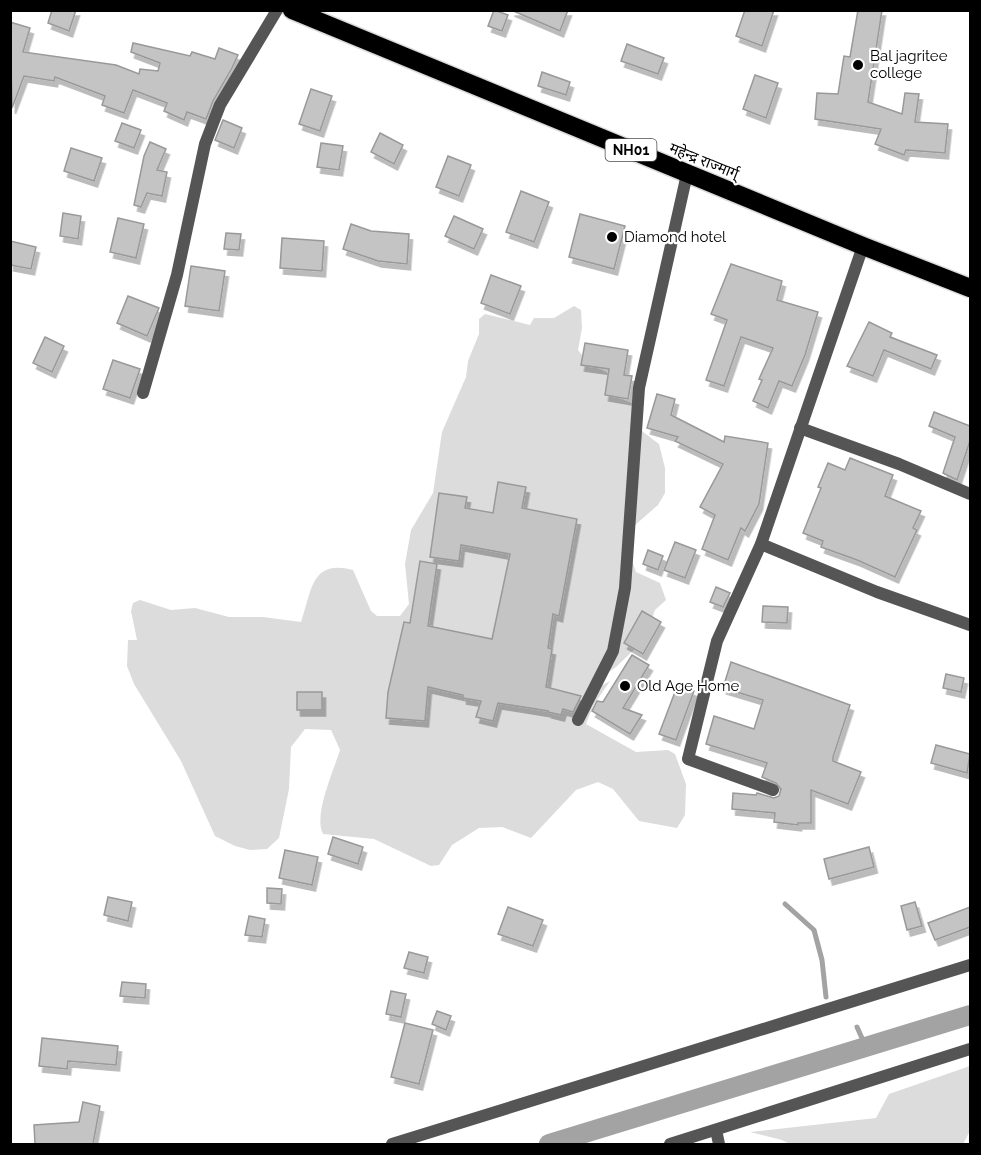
<svg xmlns="http://www.w3.org/2000/svg" width="981" height="1155" font-family="Raleway,'Noto Sans Devanagari',sans-serif">
<style>
.green{fill:#dcdcdc}
.lines{fill:none;stroke-linecap:round;stroke-linejoin:round}
.stream{stroke:#a3a3a3;stroke-width:5}
.canal{stroke:#a3a3a3;stroke-width:20}
.building{fill:#c4c4c4;stroke:#999;stroke-width:1.5;filter:url(#shadow)}
.highway-casing{stroke:#dbdbdb;stroke-width:21}
.street{stroke:#555;stroke-width:12}
.highway{stroke:#000;stroke-width:18}
.poi-dot{fill:#000;stroke:#fff;stroke-width:2}
.labels{text-anchor:middle;stroke-width:4.5;stroke-linejoin:round;paint-order:stroke}
.shield{fill:#fff;stroke:#4c4c4c;stroke-width:1.5}
.shield-label{font-size:14px;font-weight:bold;fill:#000}
.poi-label{font-size:15px;fill:#000;stroke:#fff;text-anchor:start}
.street-label{font-size:15px;fill:#000;stroke:#fff}
</style>
<defs>
<filter id="shadow"><feDropShadow dx="3.5" dy="6" stdDeviation="0" flood-color="#0004"/></filter>
</defs>
<rect width="100%" height="100%" fill="#fff"/>
<g class="green">
<path d="M574 306 581 310 582 328 578 350 588 363 610 374 612 395 641 407 638 428 659 444 665 468V493L658 505 634 526 631 558 636 572 660 583 666 600 655 610 645 639 616 667 597 680 601 686 610 681 593 706 586 724 636 752 668 750 675 754 686 784 685 815 677 828 639 821 613 789 598 782 576 790 531 838 502 827 479 828 452 845 439 865 431 866 374 839 323 834C313 815 334 770 340 750L331 730 305 729 291 747 289 789 279 838 267 849 250 850 235 846 215 836 181 761 134 684 127 666 128 640H137L131 611 133 603 140 600 171 610 195 608 229 617H263L301 622C312 590 311 559 353 570L371 611 377 616H400L409 604 405 564 411 530 433 493 442 432 466 377 468 361 479 334V319L485 314 530 325 534 318H554Z"/>
<polygon points="970,1066 970,1131 963,1144 790,1144 782,1140 750,1132 876,1118 889,1094"/>
</g>
<g class="lines">
<g class="stream">
<polyline points="785,904 814,930 822,960 826,997"/>
<polyline points="857,1027 866,1047"/>
</g>
<polyline class="canal" points="549,1144 970,1015"/>
</g>
<g class="building">
<polygon points="52,10 76,10 69,31 48,23"/>
<polygon points="494,10 508,15 502,31 488,26"/>
<polygon points="511,10 568,10 560,31"/>
<polygon points="745,10 774,10 762,46 736,36"/>
<polygon points="858,10 882,10 868,102 902,114 905,93 919,94 915,122 948,124 945,153 906,150 904,155 875,144 881,129 815,119 817,93 838,94 844,56 850,57"/>
<polygon points="10,22 30,28 23,52 116,65 139,74 140,69 158,71 160,63 131,52 133,43 190,56 192,52 215,59 219,48 238,55 232,68 213,101 206,119 187,112 184,120 164,111 167,103 133,90 124,113 102,105 105,96 55,77 54,81 24,76 12,108"/>
<polygon points="627,44 664,58 658,74 621,61"/>
<polygon points="542,72 570,82 566,95 538,86"/>
<polygon points="755,75 778,83 766,118 743,109"/>
<polygon points="311,89 332,96 320,131 299,124"/>
<polygon points="223,120 242,128 234,148 215,140"/>
<polygon points="122,123 141,130 134,148 115,141"/>
<polygon points="380,133 403,145 394,164 371,152"/>
<polygon points="150,142 166,149 157,170 167,172 162,196 147,193 141,207 134,205 144,156"/>
<polygon points="321,143 343,146 339,170 317,167"/>
<polygon points="71,148 102,158 94,181 64,171"/>
<polygon points="448,156 471,165 459,196 436,187"/>
<polygon points="521,191 549,202 534,242 506,232"/>
<polygon points="63,213 81,216 78,239 60,236"/>
<polygon points="580,214 625,226 614,269 569,257"/>
<polygon points="454,216 483,229 474,249 445,236"/>
<polygon points="118,218 144,224 136,258 110,252"/>
<polygon points="351,224 371,231 409,234 407,264 378,261 343,249"/>
<polygon points="226,233 241,234 239,250 224,249"/>
<polygon points="282,238 324,241 322,271 280,268"/>
<polygon points="10,241 36,247 31,269 10,265"/>
<polygon points="731,264 782,281 777,300 818,312 805,355 792,386 779,381 768,408 753,401 762,380 759,379 773,348 741,337 724,386 706,380 727,320 711,314"/>
<polygon points="191,266 225,271 219,311 185,306"/>
<polygon points="491,275 521,286 510,314 481,303"/>
<polygon points="128,296 159,308 147,336 117,323"/>
<polygon points="869,322 892,333 890,337 937,355 931,369 884,350 873,376 847,366"/>
<polygon points="45,337 64,346 52,372 33,363"/>
<polygon points="585,343 628,350 624,375 632,376 628,399 605,395 609,369 581,365"/>
<polygon points="113,360 140,369 130,398 103,389"/>
<polygon points="657,394 675,399 671,415 724,442 725,436 768,443 759,504 745,531 741,528 728,560 702,549 715,515 700,507 723,464 675,441 678,437 647,428"/>
<polygon points="934,412 970,426 970,441 957,480 943,473 955,437 929,426"/>
<polygon points="850,458 893,475 885,496 921,511 913,528 917,530 895,577 857,560 821,547 823,541 803,533 821,488 818,487 828,463 845,470"/>
<polygon points="498,482 526,487 522,508 577,519 559,616 553,614 548,648 552,649 546,687 581,696 573,712 563,709 561,715 548,712 548,711 498,703 493,721 476,717 481,701 463,698 463,695 428,687 425,721 386,718 388,692 404,622 410,623 420,561 437,564 428,626 492,639 510,554 461,545 459,561 430,557 439,493 467,497 465,508 493,513"/>
<polygon points="675,542 696,550 685,578 664,570"/>
<polygon points="648,550 663,556 658,570 643,564"/>
<polygon points="716,587 730,593 723,607 710,602"/>
<polygon points="763,606 788,607 787,623 762,622"/>
<polygon points="642,611 661,622 643,654 624,643"/>
<polygon points="632,655 649,665 623,708 642,715 630,734 592,711 597,701 603,702"/>
<polygon points="731,662 850,705 833,757 833,761 861,772 848,804 811,790 811,823 798,823 798,825 774,822 775,813 732,809 733,793 756,795 757,793 774,798 779,796 781,789 776,783 762,777 767,763 706,744 714,716 754,729 763,700 723,688"/>
<polygon points="946,674 964,678 961,692 943,688"/>
<polygon points="678,684 694,691 676,740 659,734"/>
<rect x="297" y="692" width="25" height="18"/>
<polygon points="936,745 970,754 967,773 931,763"/>
<polygon points="333,837 363,847 358,864 328,854"/>
<polygon points="869,847 874,867 829,879 824,859"/>
<polygon points="285,850 318,857 312,885 279,878"/>
<polygon points="267,888 282,889 281,904 267,903"/>
<polygon points="108,897 132,902 128,921 104,915"/>
<polygon points="915,902 922,926 907,930 901,906"/>
<polygon points="508,907 543,920 533,946 498,934"/>
<polygon points="970,907 970,927 935,940 928,923"/>
<polygon points="249,916 265,919 262,937 245,935"/>
<polygon points="409,952 428,957 424,973 404,968"/>
<polygon points="122,982 146,984 145,998 120,996"/>
<polygon points="391,991 406,994 401,1017 386,1014"/>
<polygon points="437,1011 451,1016 446,1030 432,1024"/>
<polygon points="405,1023 433,1030 419,1084 391,1077"/>
<polygon points="42,1038 118,1046 116,1065 68,1061 67,1069 39,1066"/>
<polygon points="83,1102 100,1106 93,1144 35,1144 34,1125 79,1122"/>
</g>
<g class="lines">
<defs>
<polyline id="highway" points="292,10 863,246 970,288"/>
</defs>
<use href="#highway" class="highway-casing"/>
<g class="street">
<polyline points="143,393 177,275 205,144 220,105 277,10"/>
<polyline points="800,428 899,464 970,494"/>
<polyline points="761,544 877,592 970,625"/>
<polyline points="578,720 613,651 625,588 639,388 687,174"/>
<polyline points="773,790 688,759 717,641 761,544 863,246"/>
<polyline points="716,1130 719,1144"/>
<polyline points="392,1144 970,965"/>
<polyline points="670,1144 970,1049"/>
</g>
<use href="#highway" class="highway"/>
</g>
<g class="poi-dot">
<circle cx="858" cy="65" r="6"/>
<circle cx="612" cy="237" r="6"/>
<circle cx="625" cy="686" r="6"/>
</g>
<g class="labels">
<rect class="shield" x="605.5" y="139" width="51" height="22" rx="4.5"/>
<g class="shield-label">
<text x="631" y="155">NH01</text>
</g>
<g class="poi-label">
<text x="870" y="61">Bal jagritee<tspan x="870" dy="17">college</tspan></text>
<text x="624" y="242">Diamond hotel</text>
<text x="637" y="691">Old Age Home</text>
</g>
<g class="street-label">
<text transform="translate(704 161) rotate(22)" y="5">महेन्द्र राज्मार्ग्</text>
</g>
</g>
<rect width="981" height="1155" fill="none" stroke="#000000" stroke-width="24"/>
</svg>
